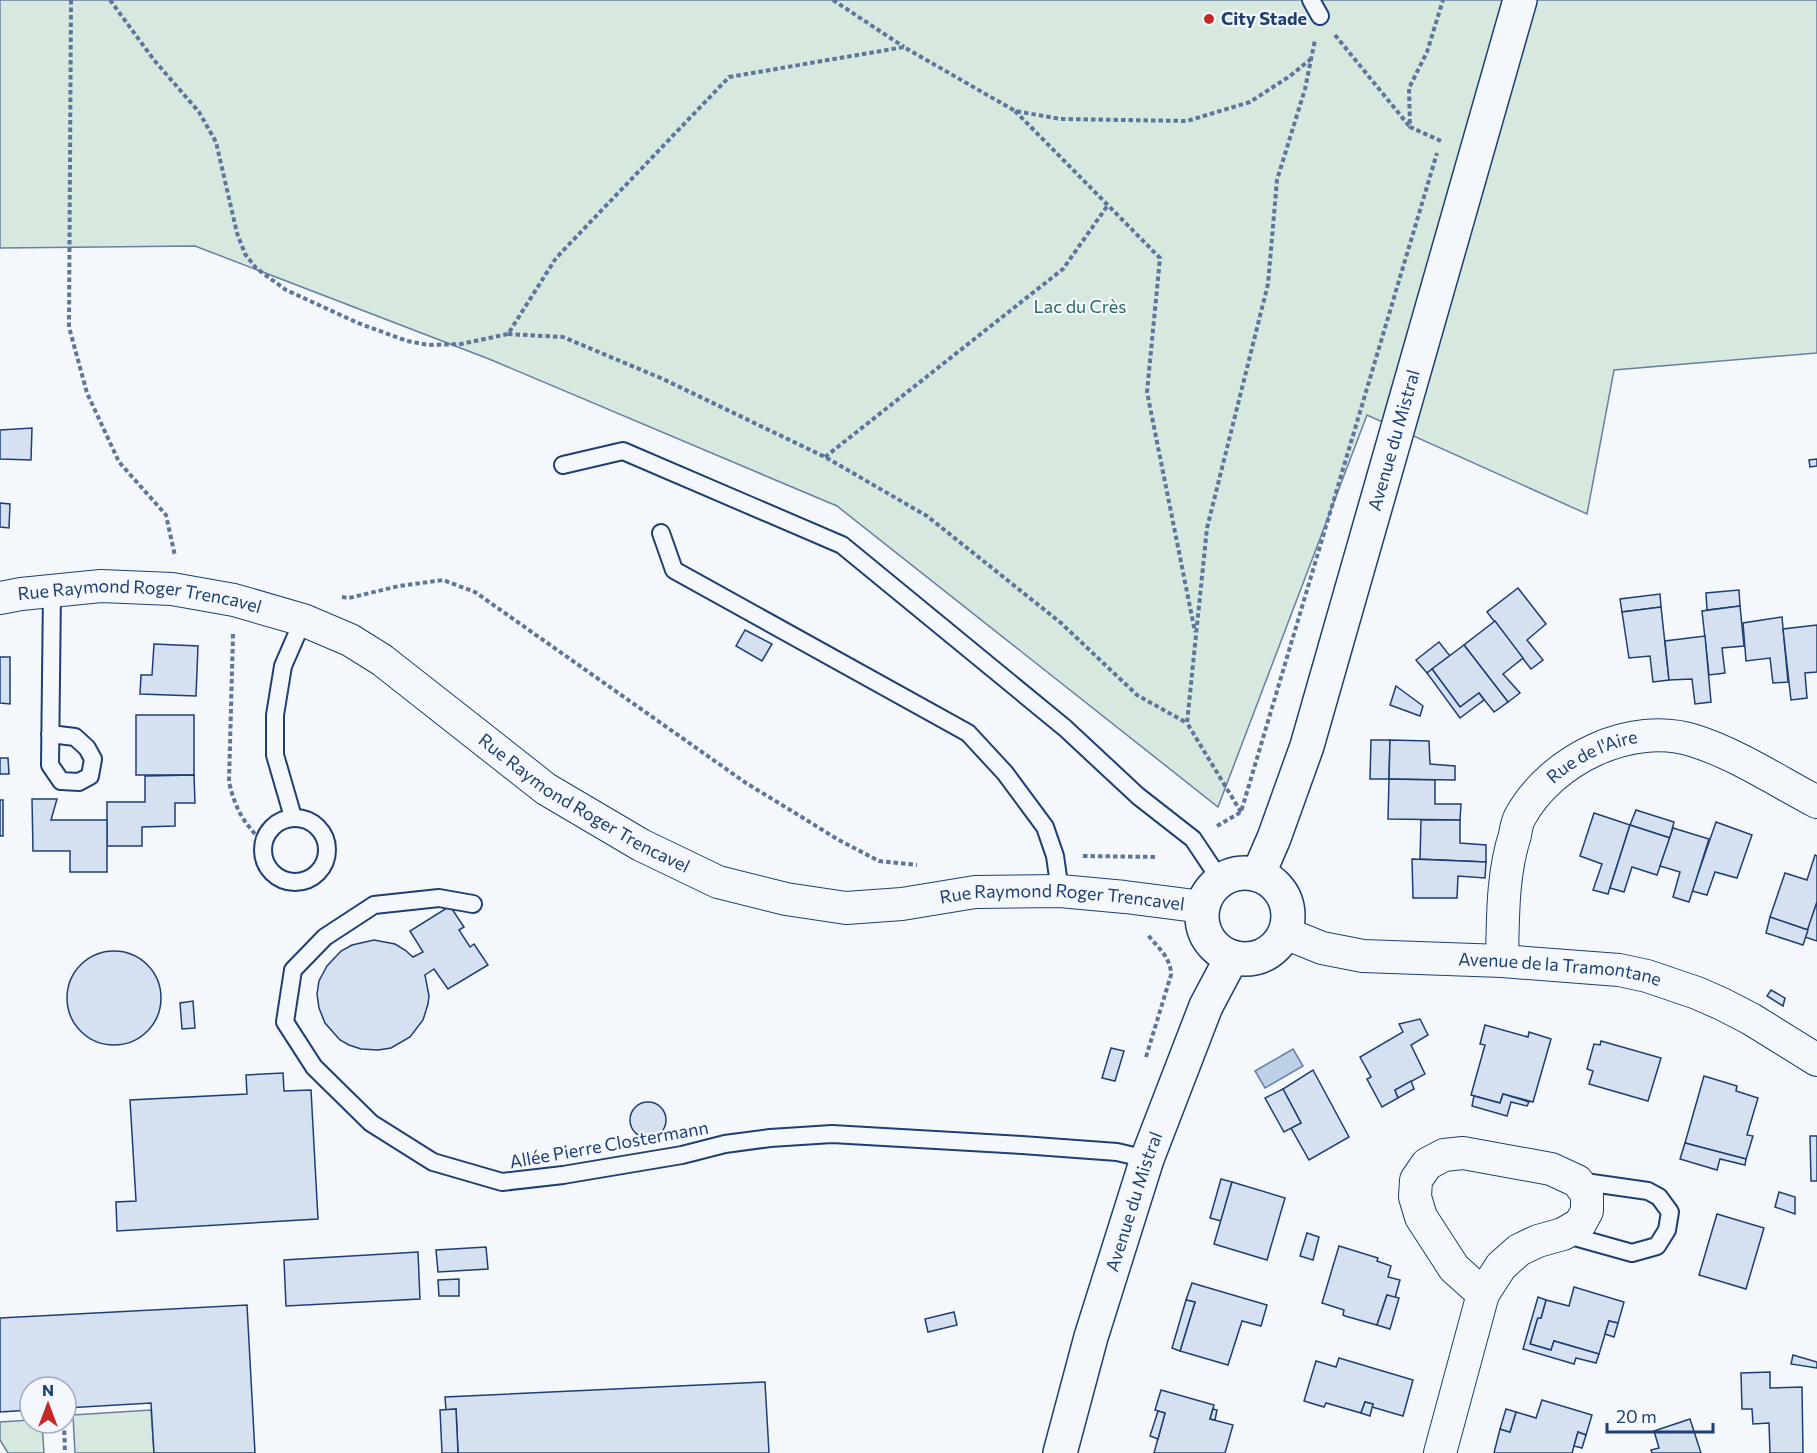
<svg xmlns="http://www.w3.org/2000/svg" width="1817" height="1453" font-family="Commissioner,sans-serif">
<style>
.green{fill:#d7e8df;stroke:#687fa3;stroke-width:1.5}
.water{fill:#bed0e5;stroke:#687fa3;stroke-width:1.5}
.building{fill:#d5e0f0;stroke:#1d3f73;stroke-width:1.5}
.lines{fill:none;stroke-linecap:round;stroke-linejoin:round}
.service-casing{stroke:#1d3f73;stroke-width:20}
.minor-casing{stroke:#1d3f73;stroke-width:34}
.tertiary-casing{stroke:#1d3f73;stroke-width:36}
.path{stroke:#5e769c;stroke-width:4;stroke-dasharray:4.5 3;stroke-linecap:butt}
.service{stroke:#f4f7fb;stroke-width:16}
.minor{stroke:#f4f7fb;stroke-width:32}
.tertiary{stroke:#f4f7fb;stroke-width:33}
.poi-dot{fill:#c62828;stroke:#f4f7fb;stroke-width:2}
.labels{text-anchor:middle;stroke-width:4.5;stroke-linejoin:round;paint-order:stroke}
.poi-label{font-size:18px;font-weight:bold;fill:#1d3f73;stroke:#f4f7fb;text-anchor:start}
.park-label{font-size:18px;fill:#2c6c60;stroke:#f4f7fb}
.street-label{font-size:18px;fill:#1d3f73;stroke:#f4f7fb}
</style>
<rect width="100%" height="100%" fill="#f4f7fb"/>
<g class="green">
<polygon points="0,0 1817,0 1817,353 1614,370 1587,514 1367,415 1218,807 837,506 489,359 195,246 0,248"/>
<polygon points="151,1410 154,1453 75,1453 73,1415"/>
<polygon points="30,1420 30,1423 42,1423 44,1453 8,1453 0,1440 0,1422"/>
</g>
<polygon class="water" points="1293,1049 1303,1066 1265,1088 1255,1071"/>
<g class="building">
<polygon points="32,428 31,460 0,459 0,430"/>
<polygon points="1817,459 1817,466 1810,467 1809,460"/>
<polygon points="0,503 10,504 9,528 0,527"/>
<polygon points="1518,588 1546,624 1527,640 1543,660 1531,669 1487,612"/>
<polygon points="1739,590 1740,606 1707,610 1706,593"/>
<polygon points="1660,594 1661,607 1622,612 1620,599"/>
<polygon points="1740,606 1744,646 1722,648 1725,673 1709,675 1702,611"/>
<polygon points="1661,607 1669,680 1653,682 1650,656 1629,658 1622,612"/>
<polygon points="1782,617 1788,682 1773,683 1770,658 1746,661 1743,623"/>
<polygon points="1495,621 1523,658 1503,674 1520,693 1508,702 1464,645"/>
<polygon points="1817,625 1817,672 1805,673 1807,698 1791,700 1783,629"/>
<polygon points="745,630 772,644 762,661 736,646"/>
<polygon points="1705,636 1711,702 1695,704 1692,679 1669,680 1665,641"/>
<polygon points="1439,642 1450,656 1427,673 1416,660"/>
<polygon points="154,644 198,646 196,696 140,694 141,675 152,675"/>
<polygon points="1464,645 1508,702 1494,712 1479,693 1460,707 1432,669"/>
<polygon points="0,657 10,657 10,704 0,703"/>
<polygon points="1432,669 1460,707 1479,693 1484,700 1460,718 1427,673"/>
<polygon points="1396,686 1423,706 1420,716 1390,705"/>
<rect x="136" y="715" width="58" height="60"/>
<polygon points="1371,740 1390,740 1389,779 1370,779"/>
<polygon points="1390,740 1429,741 1430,764 1455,766 1455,780 1389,779"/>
<polygon points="0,758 8,758 9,774 0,774"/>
<polygon points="194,775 195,803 175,803 175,826 142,827 142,846 107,846 107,802 145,802 145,776"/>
<polygon points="1389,779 1435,780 1435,804 1461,804 1460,820 1388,819"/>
<polygon points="32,799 57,799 51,820 107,820 107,872 70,872 70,851 33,851"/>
<rect x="0" y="800" width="3" height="36"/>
<polygon points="1636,810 1674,822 1670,838 1630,825"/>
<polygon points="1594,813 1630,825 1608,894 1593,890 1602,864 1580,856"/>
<polygon points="1421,820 1460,820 1460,843 1486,845 1486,862 1420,859"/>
<polygon points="1716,822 1752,835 1737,878 1715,872 1707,895 1692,891"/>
<polygon points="1630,825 1670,838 1657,875 1632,867 1624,892 1610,888"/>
<polygon points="1673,828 1709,839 1689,902 1673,897 1680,872 1660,866"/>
<polygon points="1815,855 1817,856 1817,902 1808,930 1770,917 1785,873 1807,880"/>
<polygon points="1412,859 1486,862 1485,878 1458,876 1457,898 1413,898"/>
<polygon points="1817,902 1817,941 1805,937"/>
<polygon points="450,906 464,927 459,930 470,947 474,944 488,965 448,989 434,969 425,975 429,996 428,1004 423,1020 410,1037 391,1048 378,1050 361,1049 349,1045 340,1040 325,1023 319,1008 317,994 319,981 327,966 341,951 352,945 374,940 395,944 405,950 413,957 423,952 410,931"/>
<polygon points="1770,917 1808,930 1803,945 1766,933"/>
<circle cx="114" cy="998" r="47"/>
<polygon points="1771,990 1785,998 1783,1006 1767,996"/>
<polygon points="193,1001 195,1028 182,1029 180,1003"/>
<polygon points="1420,1019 1428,1035 1411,1045 1425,1074 1395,1090 1398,1098 1382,1107 1367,1079 1371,1077 1360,1057 1403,1032 1399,1024"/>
<polygon points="1485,1025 1528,1037 1529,1032 1551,1039 1533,1102 1503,1094 1500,1103 1471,1095 1485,1045 1480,1044"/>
<polygon points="1601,1041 1661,1058 1648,1101 1589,1084 1593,1071 1587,1069 1594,1044 1600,1045"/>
<polygon points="1111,1048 1124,1051 1115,1081 1102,1078"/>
<polygon points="1313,1070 1349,1137 1309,1160 1291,1128 1301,1123 1283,1089"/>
<polygon points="283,1073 284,1091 311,1090 318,1219 117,1231 116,1202 136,1201 130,1100 247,1094 246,1075"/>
<polygon points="1704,1076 1737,1086 1736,1091 1758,1098 1747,1135 1753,1136 1746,1159 1685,1143"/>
<polygon points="1411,1081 1414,1089 1398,1098 1395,1090"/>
<polygon points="1283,1089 1301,1123 1284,1132 1265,1098"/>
<polygon points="1503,1094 1529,1102 1527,1106 1511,1102 1507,1116 1472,1106 1474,1096 1500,1103"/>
<circle cx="648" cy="1120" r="18"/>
<polygon points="1810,1136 1817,1136 1817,1181 1811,1181"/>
<polygon points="1685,1143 1746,1159 1745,1165 1720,1159 1717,1170 1680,1159"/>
<polygon points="1221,1179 1232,1182 1221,1221 1210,1218"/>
<polygon points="1232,1182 1285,1198 1267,1260 1214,1244"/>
<polygon points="1779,1192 1795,1197 1795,1214 1775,1207"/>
<polygon points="1717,1214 1764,1228 1746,1289 1699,1275"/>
<polygon points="1307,1233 1319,1237 1313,1260 1300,1256"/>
<polygon points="1339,1246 1378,1258 1377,1261 1391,1266 1388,1277 1400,1280 1395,1298 1387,1295 1377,1325 1345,1316 1343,1315 1344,1310 1322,1303"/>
<polygon points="486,1247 488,1269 438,1272 436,1250"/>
<polygon points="418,1252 420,1299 286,1306 284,1260"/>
<polygon points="459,1279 459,1296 439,1296 438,1280"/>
<polygon points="1192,1283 1267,1305 1261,1326 1242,1321 1228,1365 1180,1351 1195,1302 1186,1300"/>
<polygon points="1574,1287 1624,1302 1618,1323 1609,1321 1599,1354 1554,1341 1551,1350 1530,1344 1537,1320 1538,1318 1541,1318 1546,1300 1569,1306"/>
<polygon points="1387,1295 1399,1298 1390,1329 1377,1325"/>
<polygon points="1538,1297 1546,1300 1541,1318 1538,1318 1537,1320 1530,1344 1551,1350 1554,1341 1599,1354 1596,1363 1576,1358 1574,1364 1523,1349"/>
<polygon points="1186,1300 1195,1302 1180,1351 1172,1348"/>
<polygon points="247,1305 255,1453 154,1453 151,1403 66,1408 66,1387 30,1387 30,1410 0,1412 0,1318"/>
<polygon points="954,1312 957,1325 928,1332 925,1319"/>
<polygon points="1609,1321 1618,1323 1614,1337 1605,1334"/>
<polygon points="1793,1355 1817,1362 1817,1368 1791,1364"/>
<polygon points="1339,1358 1413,1380 1403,1416 1372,1407 1373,1404 1365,1402 1361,1413 1326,1403 1324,1407 1304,1401 1316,1361 1336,1367"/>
<polygon points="1770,1372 1770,1388 1802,1387 1803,1453 1770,1453 1769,1423 1753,1424 1752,1409 1742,1409 1741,1373"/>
<polygon points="765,1382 769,1453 458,1453 456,1409 446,1410 445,1397"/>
<polygon points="1161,1390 1214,1405 1210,1419 1233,1425 1225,1453 1154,1453 1165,1413 1155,1410"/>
<polygon points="1542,1400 1592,1415 1586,1435 1578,1432 1572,1453 1494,1453 1500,1429 1510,1432 1516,1412 1536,1418"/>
<polygon points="1365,1402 1373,1404 1370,1416 1361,1413"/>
<polygon points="456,1409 458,1453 442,1453 440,1410"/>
<polygon points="1213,1409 1217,1410 1215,1420 1210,1419"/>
<polygon points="1506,1409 1516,1412 1510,1432 1500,1429"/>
<polygon points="1158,1411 1165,1413 1158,1439 1150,1436"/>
<polygon points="1690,1419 1701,1453 1652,1453 1651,1450 1659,1448 1654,1431"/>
<polygon points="1578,1432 1586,1435 1582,1448 1574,1446"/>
</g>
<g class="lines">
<defs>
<g id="service">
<polyline points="1311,0 1320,16"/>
<polyline points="563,465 623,451 842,545 1065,728 1138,796 1193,839 1221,881"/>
<polyline points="661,533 674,570 968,733 1005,773 1045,827 1055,856 1060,891"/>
<polyline points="50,734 75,737 87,748 93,759 90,776 79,782 61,781 50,765 52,591"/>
<polyline points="293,817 275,755 275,715 283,666 303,620"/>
<circle cx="295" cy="850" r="32"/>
<polyline points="473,904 439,898 374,905 325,937 293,970 285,1022 314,1067 371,1123 433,1162 502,1182 563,1175 682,1155 725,1144 770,1138 832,1134 1022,1145 1117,1152 1147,1159"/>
<polyline points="1564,1234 1632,1253 1657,1246 1667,1230 1670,1212 1659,1197 1648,1191 1578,1181"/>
</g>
<g id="minor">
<path id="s1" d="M0 598 21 594 101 586 172 589 234 600 303 620 350 640 382 660 546 789 641 845 718 882 786 899 846 908 902 904 975 892 1060 891 1125 897 1203 907"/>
<path id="s2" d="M1285 933 1322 948 1363 956 1502 961 1619 970 1647 976 1697 993 1722 1004 1751 1019 1817 1060"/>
<path id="s3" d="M1502 961C1503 919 1502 875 1515 835 1516 829 1517 822 1520 817 1551 760 1631 720 1695 741 1736 754 1779 782 1817 802"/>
<polyline points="1440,1453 1483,1294 1501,1266 1519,1250 1538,1241 1563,1234 1580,1224 1587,1211 1587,1194 1577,1181 1551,1169 1463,1153 1444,1155 1427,1164 1416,1180 1415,1197 1421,1217 1454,1268 1483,1294"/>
</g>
<g id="tertiary">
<circle cx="1245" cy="916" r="43"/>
<path id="s4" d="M1258 875 1274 838 1307 746 1520 0"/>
<path id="s5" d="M1060 1453 1091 1337 1147 1159 1206 1006 1232 957"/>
</g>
</defs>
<use href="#service" class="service-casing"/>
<use href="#minor" class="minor-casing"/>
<use href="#tertiary" class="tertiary-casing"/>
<g class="path">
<polyline points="71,0 69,327 87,393 119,462 166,515 175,556"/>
<polyline points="110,0 154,60 199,112 216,142 237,233 245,254 256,268 286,290 358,323 407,341 429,345 461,344 508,334 556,258 729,77 904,47 1015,111 1061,119 1187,121 1250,102 1290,76 1312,58"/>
<polyline points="833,0 904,47"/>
<polyline points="1335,35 1410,127"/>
<polyline points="1015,111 1160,258 1147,392 1195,632"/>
<polyline points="1441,141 1410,127 1409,88 1427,52 1443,0"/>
<polyline points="508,334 563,337 663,379 825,457 927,516 1061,623 1137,695 1187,723"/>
<polyline points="825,457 1063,269 1108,205"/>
<polyline points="342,597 349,598 399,586 443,580 475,592 746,783 800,816 837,839 879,861 917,865"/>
<path d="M233 634 229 782C236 811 243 821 263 843"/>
<polyline points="1241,812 1187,723 1207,528 1268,284 1277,180 1305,89 1315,40"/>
<polyline points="1217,826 1241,812 1437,153"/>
<polyline points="1083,856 1158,857"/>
<path d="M1146 1057 1171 975C1171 957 1158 948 1148 935"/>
<polyline points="64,1423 65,1453"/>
</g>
<use href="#service" class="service"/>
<use href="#minor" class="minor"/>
<use href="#tertiary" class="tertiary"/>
</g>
<circle class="poi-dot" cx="1209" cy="19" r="6"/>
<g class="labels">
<g class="poi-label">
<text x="1221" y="25">City Stade</text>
</g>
<g class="park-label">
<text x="1080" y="313">Lac du Crès</text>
</g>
<g class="street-label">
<text dy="6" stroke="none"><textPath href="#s4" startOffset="456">Avenue du Mistral</textPath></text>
<text dy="6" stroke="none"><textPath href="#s1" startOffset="141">Rue Raymond Roger Trencavel</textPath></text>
<text dy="6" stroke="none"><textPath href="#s3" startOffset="243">Rue de l'Aire</textPath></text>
<text dy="6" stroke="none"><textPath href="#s1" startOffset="645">Rue Raymond Roger Trencavel</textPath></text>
<text dy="6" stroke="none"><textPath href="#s1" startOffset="1149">Rue Raymond Roger Trencavel</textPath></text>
<text dy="6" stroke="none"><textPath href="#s2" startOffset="279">Avenue de la Tramontane</textPath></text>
<text transform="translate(609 1145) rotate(-10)" y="6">Allée Pierre Clostermann</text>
<text dy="6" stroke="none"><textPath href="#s5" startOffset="262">Avenue du Mistral</textPath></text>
</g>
</g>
<g transform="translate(48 1405)"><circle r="28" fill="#f4f7fb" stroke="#9eadc5" stroke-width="1.5"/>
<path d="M0-4.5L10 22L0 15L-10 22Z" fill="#c62828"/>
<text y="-9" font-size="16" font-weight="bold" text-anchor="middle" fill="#1d3f73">N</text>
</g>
<path d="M1607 1423v9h106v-9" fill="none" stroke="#1d3f73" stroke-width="3"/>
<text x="1616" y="1423" font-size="18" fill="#1d3f73" stroke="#f4f7fb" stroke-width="4.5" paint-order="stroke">20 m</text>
</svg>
